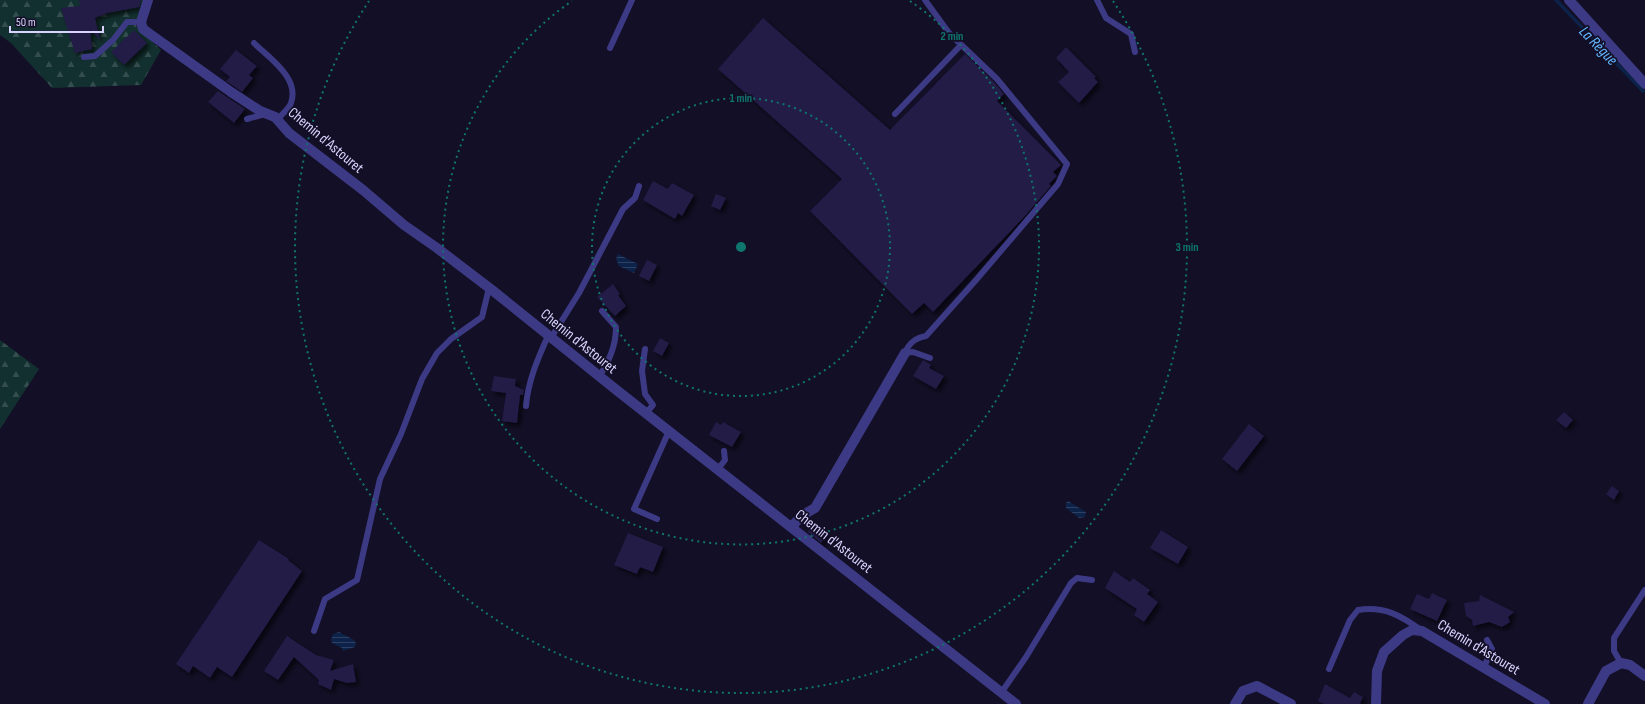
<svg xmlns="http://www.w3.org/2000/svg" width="1645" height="704" font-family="'Sofia Sans Condensed',sans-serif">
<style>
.forest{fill:url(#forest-firs)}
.water{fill:url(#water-rules)}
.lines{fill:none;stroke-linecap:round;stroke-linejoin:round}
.stream{stroke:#0c2248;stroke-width:3.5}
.building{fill:#241b47;filter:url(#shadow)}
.service{stroke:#3d3a85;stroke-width:6}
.minor{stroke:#3d3a85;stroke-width:10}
.ring{fill:none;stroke:#0f766e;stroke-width:2;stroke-dasharray:2 4}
.labels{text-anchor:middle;stroke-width:3.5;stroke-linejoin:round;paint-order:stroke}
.street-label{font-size:15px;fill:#d9d4ff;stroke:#130f26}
.water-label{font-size:16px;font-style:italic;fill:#62b6ff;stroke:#130f26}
.centre{fill:#0f766e;stroke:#130f26;stroke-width:2}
.ring-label{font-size:12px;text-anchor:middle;font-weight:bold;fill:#0f766e;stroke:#130f26;stroke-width:3.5;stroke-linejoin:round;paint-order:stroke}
</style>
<defs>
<pattern id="forest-firs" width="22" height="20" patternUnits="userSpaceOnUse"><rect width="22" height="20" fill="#12302f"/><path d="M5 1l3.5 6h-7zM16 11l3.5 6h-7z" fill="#344d4e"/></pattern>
<pattern id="water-rules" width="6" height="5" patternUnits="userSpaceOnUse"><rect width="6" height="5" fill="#0c2248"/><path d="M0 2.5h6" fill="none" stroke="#2f4163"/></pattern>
<filter id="shadow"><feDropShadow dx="3.5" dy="3.5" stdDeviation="2" flood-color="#0009"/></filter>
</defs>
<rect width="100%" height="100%" fill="#130f26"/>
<g class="forest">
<polygon points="0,0 144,0 136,26 161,50 141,85 52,88 11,43 0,35"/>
<polygon points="0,340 39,369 0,429"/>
</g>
<g class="water">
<polygon points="618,254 638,264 634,273 619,266 616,259"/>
<polygon points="1068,501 1086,512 1085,517 1079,518 1066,508 1066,503"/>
<polygon points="339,632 354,640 356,643 355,647 343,651 342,648 332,643 331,640 333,634"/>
</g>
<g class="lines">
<polyline class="stream" points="1556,0 1643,91"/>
</g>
<g class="building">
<polygon points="79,0 141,0 139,7 107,13 95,18 100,40 90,29 92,49 75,53 61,8 80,6"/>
<polygon points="763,18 890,130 965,54 994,82 1004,94 997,101 1061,165 1053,172 1057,176 1049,184 1051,186 1025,216 933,312 924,303 912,314 810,211 842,179 718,69"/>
<polygon points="134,30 147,43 124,65 111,52"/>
<polygon points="1066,47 1096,77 1094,78 1098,82 1079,103 1058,82 1069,72 1056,58"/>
<polygon points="236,50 257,66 249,75 253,78 242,92 226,81 230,77 220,69"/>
<polygon points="218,91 245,109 234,123 208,102"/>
<polygon points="653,181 668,189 672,183 694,195 682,216 678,213 675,219 643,200"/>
<polygon points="716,194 726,198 720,210 711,206"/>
<polygon points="647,260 657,265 649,281 639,276"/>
<polygon points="613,284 620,294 618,295 626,306 615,316 597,297"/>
<polygon points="660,338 669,343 662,356 653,351"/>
<polygon points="923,360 931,365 929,368 944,376 936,389 913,376"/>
<polygon points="494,376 516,379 515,386 524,390 523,395 519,395 520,395 517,423 502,421 506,393 491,391"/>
<polygon points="1564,412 1573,420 1566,428 1556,420"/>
<polygon points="716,422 721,425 723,422 741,432 732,447 709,435"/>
<polygon points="1249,424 1264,436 1237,471 1222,459"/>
<polygon points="1612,486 1619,491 1614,500 1606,494"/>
<polygon points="812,524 827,535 821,543 808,532"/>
<polygon points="1161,530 1188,547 1178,564 1150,548"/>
<polygon points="628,533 663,547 653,572 640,567 637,574 614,565"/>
<polygon points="259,540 289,559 288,560 302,571 232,677 217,667 210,678 193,666 189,673 176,664"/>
<polygon points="1114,571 1130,582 1133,578 1150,590 1147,594 1158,602 1144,622 1134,615 1137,609 1105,588"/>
<polygon points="1432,593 1447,600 1437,621 1410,609 1417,594 1429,599"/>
<polygon points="1480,595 1514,612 1508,617 1510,622 1502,627 1489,622 1473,626 1472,620 1466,616 1464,603 1479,601"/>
<polygon points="287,636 316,655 334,660 330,671 353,664 356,682 347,683 334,679 331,690 318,684 319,680 294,657 278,680 264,671"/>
<polygon points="1325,684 1350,698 1354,692 1363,697 1360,703 1361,704 1324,704 1318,701"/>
</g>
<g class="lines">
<g class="service">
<path d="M925 0 949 33 997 79 1067 164 1058 184 976 280 926 336C915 338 909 343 905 353L913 352 930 358"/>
<polyline points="1097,0 1106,18 1131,34 1135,52"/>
<path d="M254 43C269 58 300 78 291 103 289 109 281 115 277 120"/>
<polyline points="610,48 632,0"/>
<polyline points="84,57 95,56 113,40 127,22 141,22"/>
<polyline points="895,114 961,45"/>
<polyline points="247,119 265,114"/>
<polyline points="551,338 579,293 623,209 635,198 639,186"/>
<polyline points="645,349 642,371 645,394 653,405 646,413"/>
<path d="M599 377C609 361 616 346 616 327L602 311"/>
<path d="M526 406C528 381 538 358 548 336"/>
<polyline points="718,469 725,460 724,451"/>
<polyline points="657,519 634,509 669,431"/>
<polyline points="314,631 325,599 357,580 380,479 401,434 422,379 437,353 451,339 482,317 489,288"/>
<polyline points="1621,663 1614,651 1614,638 1645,590"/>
<polyline points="1484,667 1492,649 1487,640"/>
<path d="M1329 669 1350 620 1358 610C1384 606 1400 615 1421 630"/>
<polyline points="1001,693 1026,657 1071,583 1077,578 1092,580"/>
</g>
<g class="minor">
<polyline points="148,0 141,22 143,29 231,92 260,111 275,117 289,133 363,190 404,225 437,248 492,290 619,392 1016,704"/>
<polyline points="1569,0 1645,84"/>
<polyline points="791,527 803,515 815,508 905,353"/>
<polyline points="1235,704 1243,691 1257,686 1291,704"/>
<polyline points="1376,704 1377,671 1384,652 1403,635 1412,630 1422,631 1545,704"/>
<polyline points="1588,704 1606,671 1621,663 1630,665 1645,676"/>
</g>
</g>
<g class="ring">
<circle cx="741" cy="247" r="149"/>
<path d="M910 1A298 298 0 1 1 572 1"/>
<path d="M1113 1A446 446 0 1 1 369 1"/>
</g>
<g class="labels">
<g class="street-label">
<text transform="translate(326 140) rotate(40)" y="5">Chemin d'Astouret</text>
<text transform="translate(579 341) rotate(39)" y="5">Chemin d'Astouret</text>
<text transform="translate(834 541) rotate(38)" y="5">Chemin d'Astouret</text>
<text transform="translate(1479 647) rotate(31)" y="5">Chemin d'Astouret</text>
</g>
<g class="water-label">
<text transform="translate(1599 45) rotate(46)" y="6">La Règue</text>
</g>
</g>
<circle cx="741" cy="247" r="6" class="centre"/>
<g class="ring-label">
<text x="952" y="40">2 min</text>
<text x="741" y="102">1 min</text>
<text x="1187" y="251">3 min</text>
</g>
<path d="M10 26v6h93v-6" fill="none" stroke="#d9d4ff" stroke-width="2"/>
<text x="16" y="26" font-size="12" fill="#d9d4ff" stroke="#130f26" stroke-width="3" paint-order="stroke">50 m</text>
</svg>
